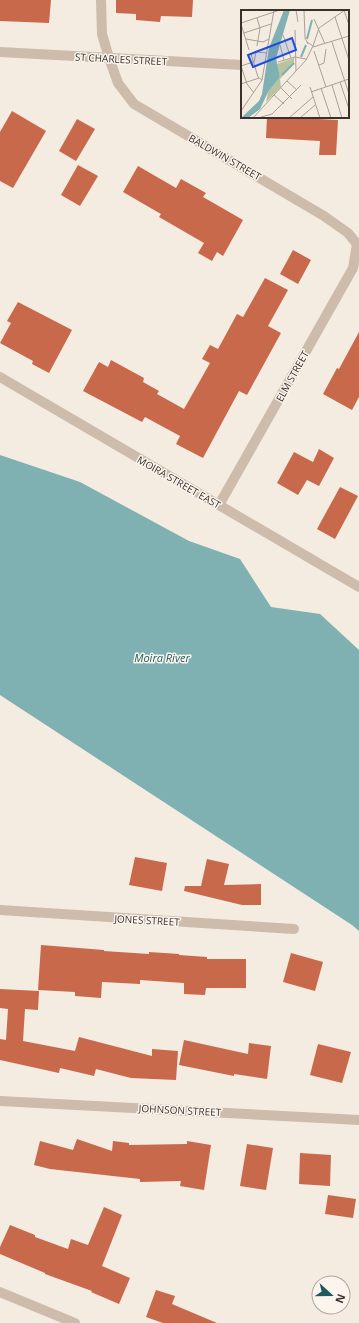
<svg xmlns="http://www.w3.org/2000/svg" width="359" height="1323" font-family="'Open Sans',sans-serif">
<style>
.water{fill:#7fb0b2}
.building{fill:#c8694b}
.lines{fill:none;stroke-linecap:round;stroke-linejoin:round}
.minor{stroke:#cdbbac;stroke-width:10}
.tertiary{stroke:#cdbbac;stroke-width:10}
.labels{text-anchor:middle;stroke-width:3;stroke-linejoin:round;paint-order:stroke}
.street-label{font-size:10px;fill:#3b302b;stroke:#fbf5ee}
.water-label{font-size:11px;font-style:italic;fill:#1f5a5e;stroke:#fbf5ee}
.inset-river{fill:none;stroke:#7fb0b2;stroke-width:2}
.inset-road{fill:none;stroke:#aaa098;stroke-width:1}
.view{fill:#1d4ed8;fill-opacity:0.15;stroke:#1d4ed8;stroke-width:2}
.inset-edge{fill:none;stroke:#3b302b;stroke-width:2}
</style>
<rect width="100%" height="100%" fill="#f4ebe1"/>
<polygon class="water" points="0,455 80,482 189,541 240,559 271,607 320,614 359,650 359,931 352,925 0,695"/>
<g class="building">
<polygon points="0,0 51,0 49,23 0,21"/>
<polygon points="116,0 193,0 192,17 161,16 160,22 136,20 136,14 116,13"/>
<polygon points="12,111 46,131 13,188 0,181 0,132"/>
<polygon points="267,117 298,117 298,118 338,120 336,155 319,155 320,141 266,138"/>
<polygon points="77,119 95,129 76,161 59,151"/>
<polygon points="78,165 98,176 80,206 61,195"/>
<polygon points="138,166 176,188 181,179 206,193 203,197 243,220 223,256 217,252 212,261 198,253 204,243 159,217 161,214 123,192"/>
<polygon points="293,250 311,260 298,284 280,274"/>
<polygon points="265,278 288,290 268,326 281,333 247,395 239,391 203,458 176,444 180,436 145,417 142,422 83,391 99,362 108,367 111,360 144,378 143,382 159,391 157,394 184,409 210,363 202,359 210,345 218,349 237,314 243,317"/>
<polygon points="18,302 72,330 49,373 32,364 33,361 0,343 11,323 7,321"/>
<polygon points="359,332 359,397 352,410 323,394 337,368 339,369"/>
<polygon points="319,449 334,458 319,486 307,480 298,495 277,483 294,452 313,462"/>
<polygon points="340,487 358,496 335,539 317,529"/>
<polygon points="135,857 167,863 162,891 129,885"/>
<polygon points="207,859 229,864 224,885 261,884 261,905 242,905 184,891 185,886 201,886"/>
<polygon points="41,945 104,950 104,951 149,954 149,952 179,954 179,955 207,957 207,959 246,959 246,988 206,988 205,995 184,994 184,983 140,980 140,984 102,982 101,998 75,996 75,992 38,990"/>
<polygon points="291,953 323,962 315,991 283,982"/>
<polygon points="0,989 39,991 38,1010 25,1009 23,1041 75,1051 79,1037 152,1056 152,1049 178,1051 176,1080 131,1078 96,1069 94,1076 60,1068 59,1073 0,1060 0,1039 6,1040 8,1009 0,1008"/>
<polygon points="184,1040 248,1054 249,1043 271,1046 267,1079 234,1074 234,1076 179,1065"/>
<polygon points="318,1044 351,1052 342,1083 310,1075"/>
<polygon points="77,1139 112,1151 113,1141 129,1143 129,1145 187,1144 187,1141 211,1145 204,1190 180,1186 181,1181 140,1182 140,1179 50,1169 34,1165 40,1141 73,1150"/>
<polygon points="247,1144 273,1148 266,1190 240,1186"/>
<polygon points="300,1153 331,1155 330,1186 299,1184"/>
<polygon points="328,1195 356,1199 353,1218 325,1214"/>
<polygon points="104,1207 122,1215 102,1266 130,1278 119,1304 91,1292 92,1291 45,1274 45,1273 0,1254 0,1247 10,1225 35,1235 35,1237 68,1249 71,1239 88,1245"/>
<polygon points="156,1290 175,1296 172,1304 217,1323 163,1323 146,1317"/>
</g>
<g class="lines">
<g class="minor">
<polyline points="101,0 102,34 109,58 118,83 134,104 324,216 348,233 357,244 353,268 219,505"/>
<polyline points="0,52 242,65"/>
<polyline points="0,910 294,929"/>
<polyline points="0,1101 359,1120"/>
<polyline points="0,1292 75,1323"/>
</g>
<polyline class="tertiary" points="0,377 359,587"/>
</g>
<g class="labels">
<g class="street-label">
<text transform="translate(121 59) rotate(3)" y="4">ST CHARLES STREET</text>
<text transform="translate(225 157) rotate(30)" y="4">BALDWIN STREET</text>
<text transform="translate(292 376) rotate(-61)" y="4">ELM STREET</text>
<text transform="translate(179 482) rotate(30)" y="4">MOIRA STREET EAST</text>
<text transform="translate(147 920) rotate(3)" y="4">JONES STREET</text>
<text transform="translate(180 1110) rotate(3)" y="4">JOHNSON STREET</text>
</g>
<g class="water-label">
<text x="162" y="662">Moira River</text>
</g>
</g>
<g transform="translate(241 10)">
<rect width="108" height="108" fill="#f4ebe1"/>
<path d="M53 48V53L39 69 40 77 25 92 27 82 39 67 36 54Z" fill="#b8c4a0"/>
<path d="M43 0H49L35 48 39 67 27 82 19 99 7 108H0L18 91 21 84 28 38Z" fill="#7fb0b2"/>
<path class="inset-river" d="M66 29 71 10M60 47 65 35M41 65 53 53"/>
<path class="inset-road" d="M55 0 57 12M63 0 64 28 67 34M103 0 108 15M94 7 108 50M16 8 19 18 16 36M73 9 84 34M0 13 39 0M0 14 8 40M54 20 55 61M3 23 30 14M42 25 50 48M5 29 22 32 28 29M91 32 108 84M39 35 43 50M72 36 78 18 104 0M72 37 108 26M73 41 85 77M10 44 17 67 21 70M13 52 15 42 26 43M37 52 54 47 65 49M78 55 83 53 85 39M0 56 6 74 13 83M0 56 12 52M46 71 56 80M99 72 108 99M0 74 18 68M91 75 101 108M69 77 79 108M40 78 51 89M80 78 90 108M70 82 108 69M33 85 43 94M0 101 21 70 33 0M20 107 31 104 60 75M12 108 65 50 72 36 66 32M48 108 72 87M59 108 74 95"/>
<path class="view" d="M51 28 55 40 12 57 7 45Z"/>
<rect width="108" height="108" class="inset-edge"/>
</g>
<g transform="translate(331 1295) rotate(111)"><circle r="19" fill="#fbf5ee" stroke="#aea6a0"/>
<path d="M0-3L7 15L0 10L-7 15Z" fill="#1f5a5e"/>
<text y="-6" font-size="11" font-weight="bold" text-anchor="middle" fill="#3b302b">N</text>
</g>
</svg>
